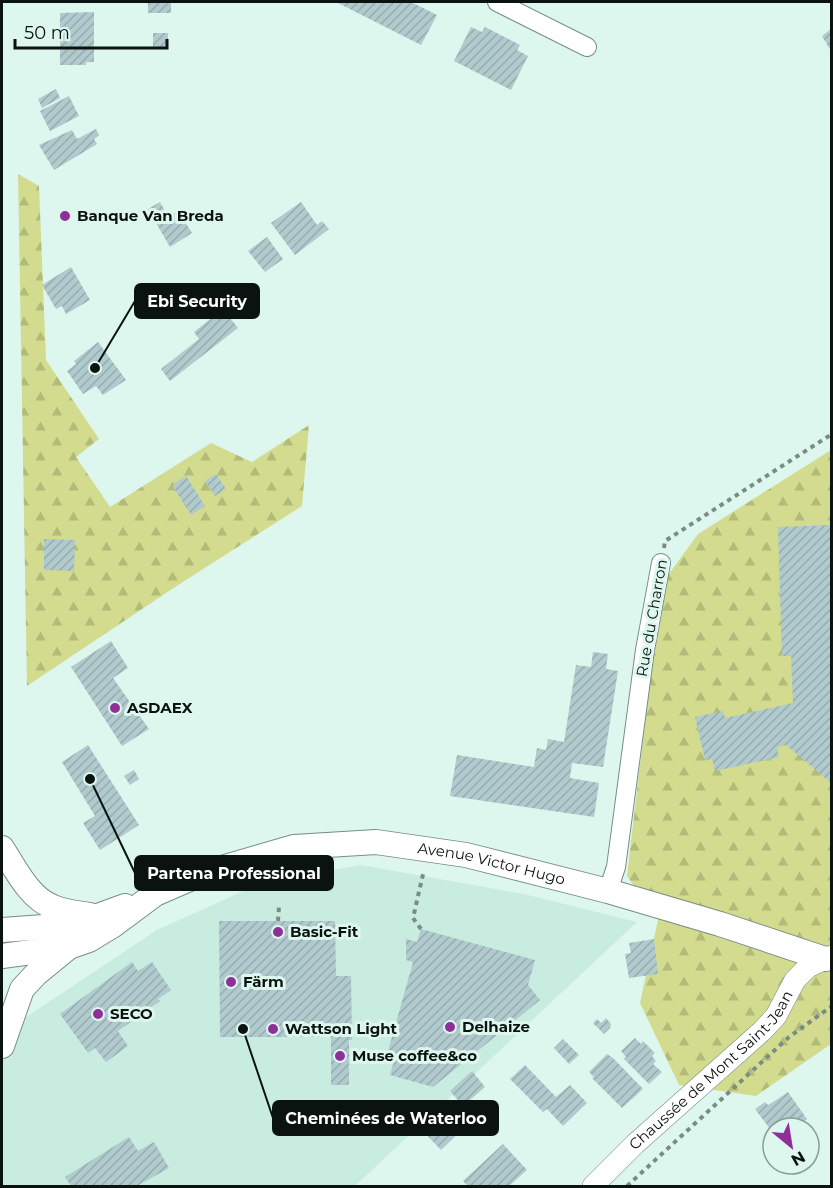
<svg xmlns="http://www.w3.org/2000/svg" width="833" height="1188" font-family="Montserrat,sans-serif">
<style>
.built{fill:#c9ece1}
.forest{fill:url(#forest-firs)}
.building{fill:url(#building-hatch)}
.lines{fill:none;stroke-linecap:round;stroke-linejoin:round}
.minor-casing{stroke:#768d86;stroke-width:20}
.tertiary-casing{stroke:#768d86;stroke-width:22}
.secondary-casing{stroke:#768d86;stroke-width:26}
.path{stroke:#7a8c86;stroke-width:4;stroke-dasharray:4.5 4.5;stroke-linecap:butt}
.minor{stroke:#fff;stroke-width:18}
.tertiary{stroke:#fff;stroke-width:21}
.secondary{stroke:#fff;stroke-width:24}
.poi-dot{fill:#8f3099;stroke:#ddf7ee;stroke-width:2}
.labels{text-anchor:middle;stroke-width:6;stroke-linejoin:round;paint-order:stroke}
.poi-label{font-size:15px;font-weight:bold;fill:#0a1310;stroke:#ddf7ee;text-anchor:start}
.street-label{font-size:15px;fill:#0a1310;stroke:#ddf7ee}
.leader{fill:none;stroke:#0a1310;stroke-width:2}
.callout-dot{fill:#0a1310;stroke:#ddf7ee;stroke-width:2}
.callout{fill:#0a1310;stroke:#0a1310;stroke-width:2}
.callout-label{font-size:16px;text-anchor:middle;font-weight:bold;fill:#fff}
</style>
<defs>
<pattern id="forest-firs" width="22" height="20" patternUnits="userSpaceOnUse" patternTransform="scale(1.5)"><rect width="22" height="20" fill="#d2db8e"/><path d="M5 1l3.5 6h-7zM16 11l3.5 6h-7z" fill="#b3bb79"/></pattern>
<pattern id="building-hatch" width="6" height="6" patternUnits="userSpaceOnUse" patternTransform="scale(1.5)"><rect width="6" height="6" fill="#b0cacd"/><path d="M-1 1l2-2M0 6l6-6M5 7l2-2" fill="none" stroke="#96adaf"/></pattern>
</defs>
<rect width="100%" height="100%" fill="#ddf7ee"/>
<polygon class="built" points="361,865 524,894 637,922 355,1186 2,1186 2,1033 157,930 261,883"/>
<g class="forest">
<polygon points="18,174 39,186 46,360 99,439 76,457 110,507 211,443 252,462 309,425 302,506 175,587 27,686"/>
<polygon points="831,450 831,1044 756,1096 679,1085 640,1003 658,920 627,876 661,585 698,534"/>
</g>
<g class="building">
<rect x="148" y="2" width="23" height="11"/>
<polygon points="336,2 411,2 437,15 421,45"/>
<polygon points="94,12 94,62 86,62 86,65 60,65 60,13"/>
<polygon points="471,27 482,32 485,27 520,45 517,50 528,56 511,90 454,61"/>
<polygon points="831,29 831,51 822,36"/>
<rect x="153" y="33" width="15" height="15"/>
<polygon points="56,89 60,98 42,108 38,99"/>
<polygon points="69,96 79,116 50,131 40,111"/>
<polygon points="96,129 99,135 94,139 97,144 54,170 39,145 72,130 77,139"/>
<polygon points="160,202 168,217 178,211 192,233 170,247 148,209"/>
<polygon points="301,202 317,225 322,221 329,229 295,255 271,223"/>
<polygon points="267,237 283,259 265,272 248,251"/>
<polygon points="71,267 90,300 66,314 62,306 56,309 42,285"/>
<polygon points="223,309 238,328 170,381 161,369 199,339 194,332"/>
<polygon points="98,342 126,380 103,395 96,386 83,394 67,371 76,364 74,361"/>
<polygon points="216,474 226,489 215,496 205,481"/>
<polygon points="186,476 205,506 191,515 172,485"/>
<polygon points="831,525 831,783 785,744 777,748 779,757 715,771 712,759 705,760 695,717 723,711 725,718 793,703 791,656 782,656 778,527"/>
<polygon points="44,539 75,540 74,571 44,570"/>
<polygon points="111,641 128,668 113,678 149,729 122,746 71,667"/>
<polygon points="593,652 608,654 606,669 618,671 603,767 572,763 570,778 599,783 594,817 450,796 457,755 534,767 537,748 546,750 548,739 564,742 576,665 591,667"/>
<polygon points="88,745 139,825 100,850 83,823 95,816 62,762"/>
<polygon points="134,770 139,779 130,785 124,776"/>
<polygon points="219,921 335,921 336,976 351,976 352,1040 349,1040 349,1085 331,1085 331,1037 220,1037"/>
<polygon points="421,929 535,960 528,985 540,1000 433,1087 390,1075 395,1057 387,1055 413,962 406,960 406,939 417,942"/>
<polygon points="654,939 658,974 629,978 625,954 631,953 629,943"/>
<polygon points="132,962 138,971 152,962 171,990 158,999 160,1001 118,1031 128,1046 106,1062 95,1048 88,1053 60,1014"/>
<polygon points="606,1018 611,1024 610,1028 604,1034 593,1023 597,1019 601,1023"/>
<polygon points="635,1038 641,1044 643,1041 655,1053 652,1056 656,1061 653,1064 662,1072 649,1084 624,1059 626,1057 621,1051"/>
<polygon points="563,1039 579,1055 569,1064 554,1048"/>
<polygon points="607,1054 613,1058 643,1089 622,1108 592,1078 594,1077 589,1072"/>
<polygon points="525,1065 556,1097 570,1085 587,1103 563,1126 547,1109 543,1112 510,1079"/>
<polygon points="472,1071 485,1087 463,1106 450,1091"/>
<polygon points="788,1092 807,1119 794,1128 773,1128 773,1133 755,1109 765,1102 768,1105 773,1102"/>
<polygon points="436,1105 461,1131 441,1150 416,1124 418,1122 416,1120 423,1113 425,1115"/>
<polygon points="129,1137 138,1151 154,1142 169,1168 137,1186 71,1186 65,1177"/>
<polygon points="503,1144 527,1170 509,1186 468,1186 463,1181"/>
</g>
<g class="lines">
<defs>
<g id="minor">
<polyline points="497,2 587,47"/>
<polyline points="608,891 616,867 645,650 661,563"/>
</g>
<g id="tertiary">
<path id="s1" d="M593 1186 635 1144 762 1031 776 1016 795 980 808 967 825 959"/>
</g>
<g id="secondary">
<path d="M2 848C15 868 29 898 53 907 64 912 78 913 90 915"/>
<polyline points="2,930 58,926 95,917 125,906"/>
<path id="s2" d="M2 956 69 947 89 940 112 926 155 894 201 874 294 847 376 842 466 855 608 891 720 924 825 959 832 958"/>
<polyline points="2,1046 22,989 36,974 69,947"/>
</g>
</defs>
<use href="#minor" class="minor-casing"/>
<use href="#tertiary" class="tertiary-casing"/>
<use href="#secondary" class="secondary-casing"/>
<g class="path">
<polyline points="664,548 665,541 832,434"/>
<polyline points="278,921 279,906"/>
<polyline points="421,929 413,918 424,870"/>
<polyline points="627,1186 789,1037 832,1006"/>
</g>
<use href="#minor" class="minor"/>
<use href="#tertiary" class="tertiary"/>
<use href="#secondary" class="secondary"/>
</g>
<g class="poi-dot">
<circle cx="65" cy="216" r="6"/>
<circle cx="115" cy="708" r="6"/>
<circle cx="278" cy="932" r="6"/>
<circle cx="231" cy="982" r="6"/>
<circle cx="98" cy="1014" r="6"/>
<circle cx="450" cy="1027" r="6"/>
<circle cx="273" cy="1029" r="6"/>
<circle cx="340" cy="1056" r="6"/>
</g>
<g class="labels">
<g class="poi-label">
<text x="77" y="221">Banque Van Breda</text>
<text x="127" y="713">ASDAEX</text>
<text x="290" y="937">Basic-Fit</text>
<text x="243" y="987">Färm</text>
<text x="110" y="1019">SECO</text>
<text x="462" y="1032">Delhaize</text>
<text x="285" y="1034">Wattson Light</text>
<text x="352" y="1061">Muse coffee&amp;co</text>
</g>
<g class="street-label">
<text transform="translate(652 618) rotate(-80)" y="5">Rue du Charron</text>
<text dy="5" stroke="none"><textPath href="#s2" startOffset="516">Avenue Victor Hugo</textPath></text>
<text dy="5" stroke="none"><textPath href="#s1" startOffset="166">Chaussée de Mont Saint-Jean</textPath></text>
</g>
</g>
<path class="leader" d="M95 368L135 301M90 779L135 873M243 1029L273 1118"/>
<g class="callout-dot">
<circle cx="95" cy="368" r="6"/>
<circle cx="90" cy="779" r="6"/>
<circle cx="243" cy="1029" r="6"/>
</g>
<g class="callout">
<rect x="135" y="284" width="124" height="34" rx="6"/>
<rect x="135" y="856" width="198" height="34" rx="6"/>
<rect x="273" y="1101" width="225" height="34" rx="6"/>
</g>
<g class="callout-label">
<text x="197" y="307">Ebi Security</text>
<text x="234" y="879">Partena Professional</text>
<text x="386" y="1124">Cheminées de Waterloo</text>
</g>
<rect width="833" height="1188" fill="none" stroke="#0a1310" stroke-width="6"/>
<g transform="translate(791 1146) rotate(150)"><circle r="28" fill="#ddf7ee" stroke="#899c95" stroke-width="1.5"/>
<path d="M0-4.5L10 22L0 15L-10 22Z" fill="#8f3099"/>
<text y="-9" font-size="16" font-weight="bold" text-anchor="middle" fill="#0a1310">N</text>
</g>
<path d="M15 39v9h152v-9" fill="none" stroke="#0a1310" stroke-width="3"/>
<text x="24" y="39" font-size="18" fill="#0a1310" stroke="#ddf7ee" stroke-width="4.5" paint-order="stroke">50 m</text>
</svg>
